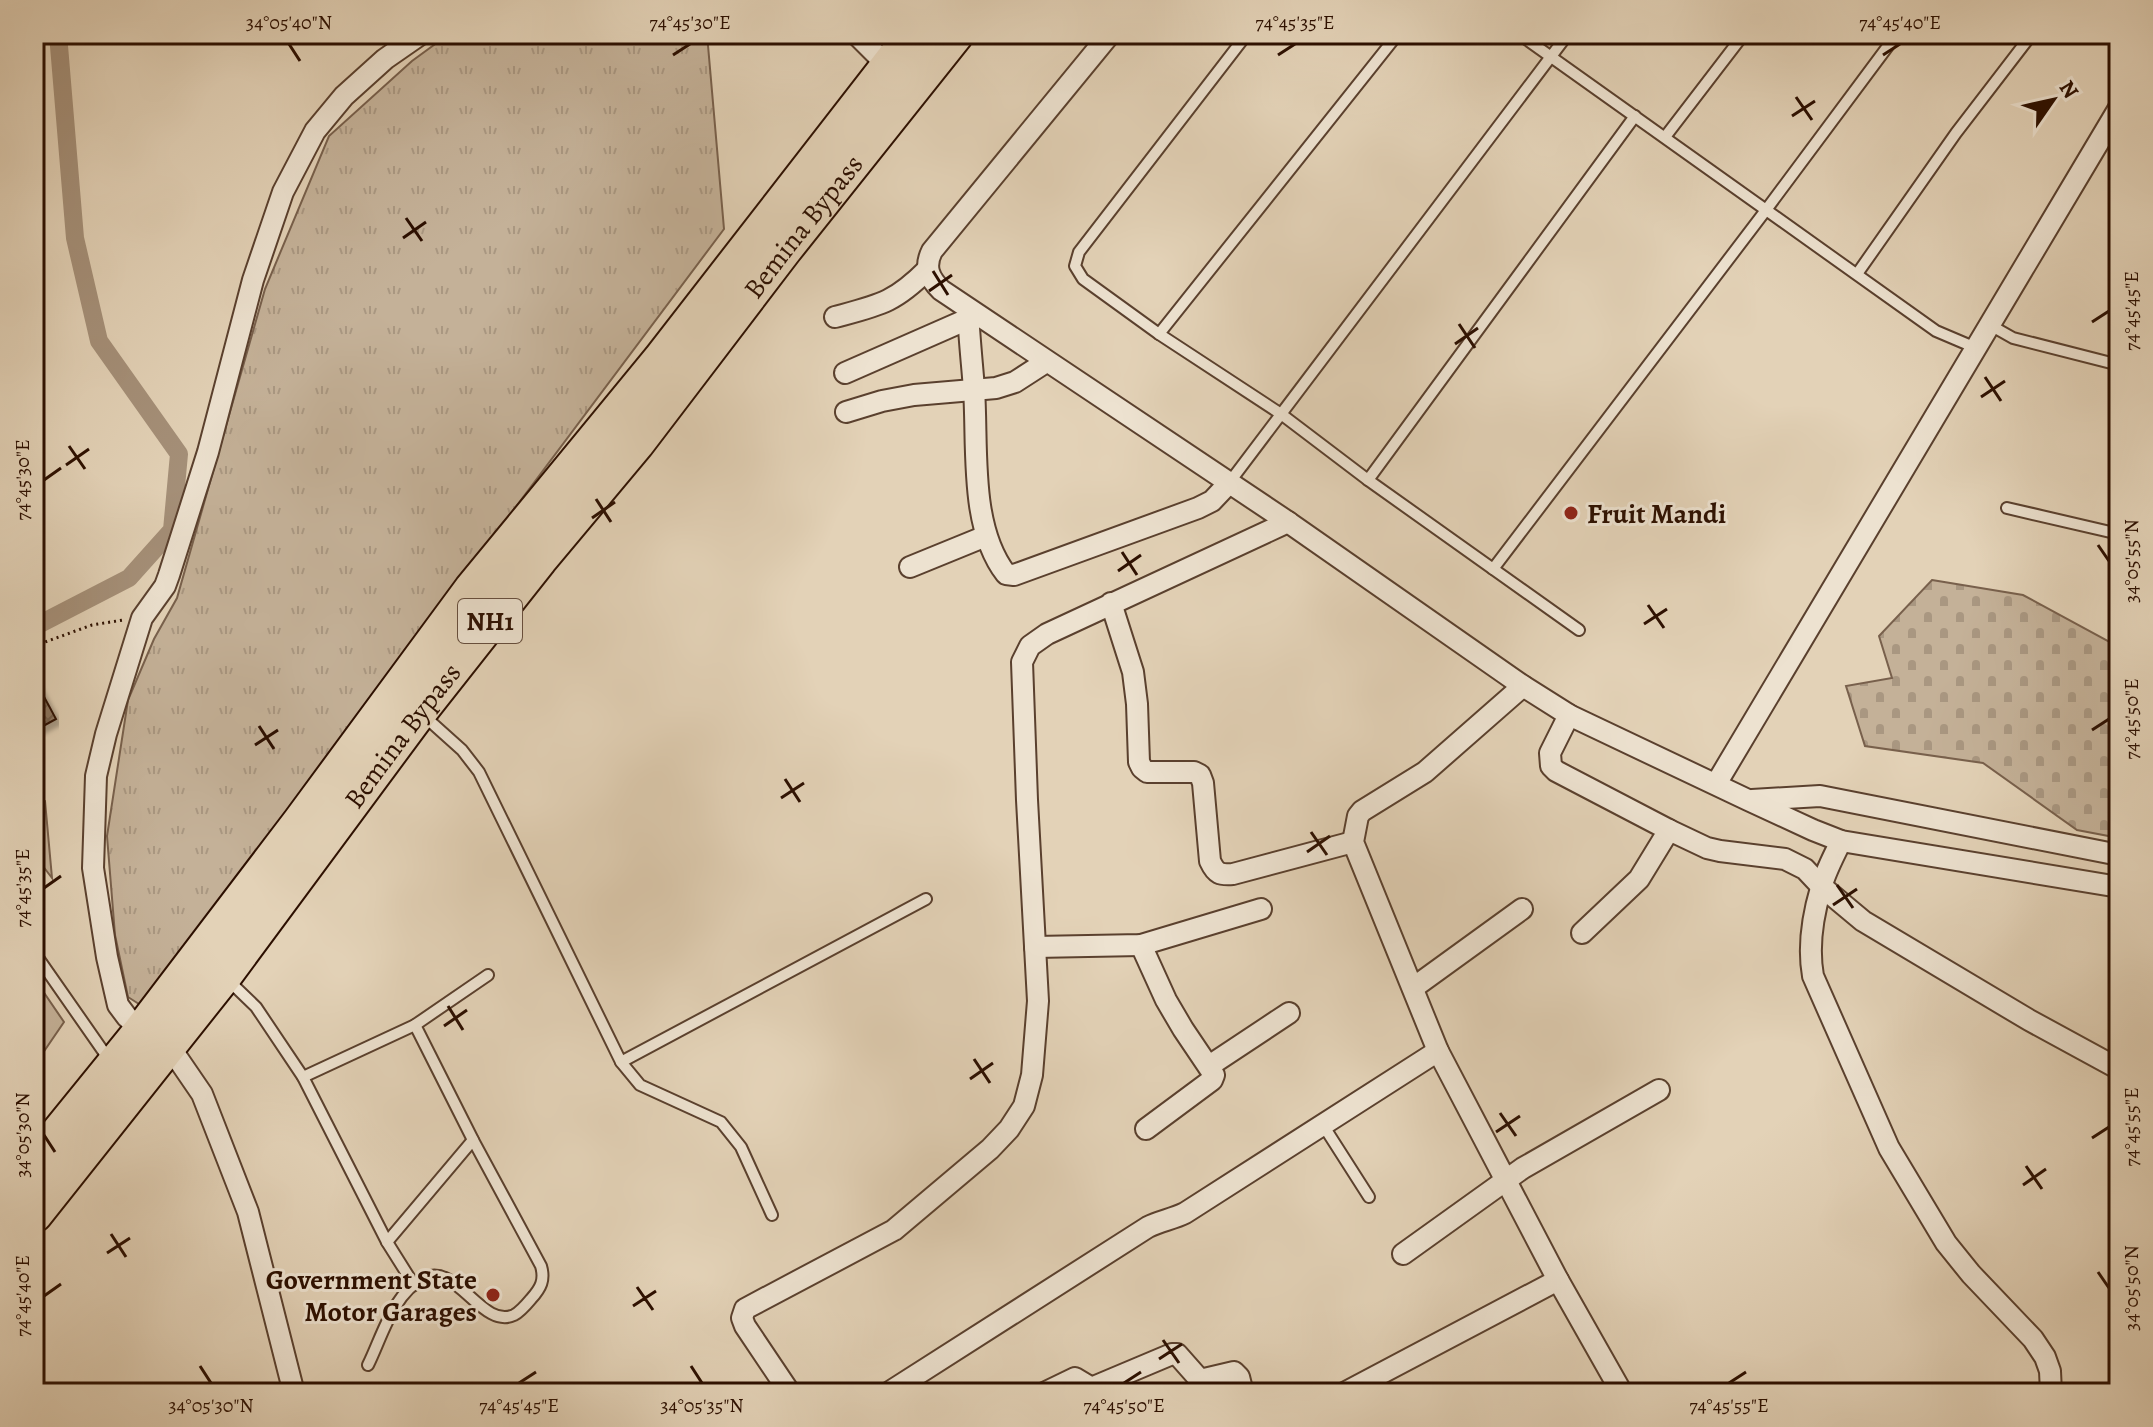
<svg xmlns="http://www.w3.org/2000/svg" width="2153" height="1427" font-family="Alegreya,serif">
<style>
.grass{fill:url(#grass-tufts);stroke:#78604c;stroke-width:2}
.cemetery{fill:url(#cemetery-stones);stroke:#78604c;stroke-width:2}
.green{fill:#c4b198;stroke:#78604c;stroke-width:2}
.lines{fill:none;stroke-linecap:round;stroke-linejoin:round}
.canal{stroke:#a59079;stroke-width:18}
.building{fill:url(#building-cross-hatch);stroke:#2c0f00;stroke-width:2;filter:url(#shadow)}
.lane-casing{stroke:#5a402e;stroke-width:14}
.street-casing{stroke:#5a402e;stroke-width:24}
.highway-casing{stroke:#2c0f00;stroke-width:40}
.path{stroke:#2c0f00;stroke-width:3;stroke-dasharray:2 4;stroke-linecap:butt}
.lane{stroke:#ede2d0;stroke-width:10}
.street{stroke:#ede2d0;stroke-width:20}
.highway{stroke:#e3d2b7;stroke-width:36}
.ticks{fill:none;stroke:#2c0f00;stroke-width:3}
.poi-dot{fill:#8f2418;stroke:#ede2d0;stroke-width:3}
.labels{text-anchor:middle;stroke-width:6;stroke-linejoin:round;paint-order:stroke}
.shield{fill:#ede2d0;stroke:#664e3e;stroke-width:2}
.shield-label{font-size:26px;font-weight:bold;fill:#2c0f00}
.street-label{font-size:28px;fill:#2c0f00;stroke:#ede2d0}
.poi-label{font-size:28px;font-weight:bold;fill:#2c0f00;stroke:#ede2d0;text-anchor:start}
.neatline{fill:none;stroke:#2c0f00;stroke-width:3}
.ticks-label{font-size:20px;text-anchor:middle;fill:#2c0f00}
</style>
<defs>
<pattern id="grass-tufts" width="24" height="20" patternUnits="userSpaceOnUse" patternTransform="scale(2)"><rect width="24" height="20" fill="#c4b198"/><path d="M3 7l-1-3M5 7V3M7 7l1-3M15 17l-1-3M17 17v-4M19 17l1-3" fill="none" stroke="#a99781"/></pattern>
<pattern id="cemetery-stones" width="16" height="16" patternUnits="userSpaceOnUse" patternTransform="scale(2)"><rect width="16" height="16" fill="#c4b198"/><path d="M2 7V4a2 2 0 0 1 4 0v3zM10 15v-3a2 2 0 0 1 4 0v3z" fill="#a99781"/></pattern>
<pattern id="building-cross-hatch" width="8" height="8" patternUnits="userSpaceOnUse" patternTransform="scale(2)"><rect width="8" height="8" fill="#8b745f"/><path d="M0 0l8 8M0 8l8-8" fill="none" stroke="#725e4c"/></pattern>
<filter id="shadow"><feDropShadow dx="5" dy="5" stdDeviation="2" flood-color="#0004"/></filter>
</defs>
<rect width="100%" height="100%" fill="#e3d2b7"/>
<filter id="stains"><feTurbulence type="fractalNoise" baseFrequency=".0025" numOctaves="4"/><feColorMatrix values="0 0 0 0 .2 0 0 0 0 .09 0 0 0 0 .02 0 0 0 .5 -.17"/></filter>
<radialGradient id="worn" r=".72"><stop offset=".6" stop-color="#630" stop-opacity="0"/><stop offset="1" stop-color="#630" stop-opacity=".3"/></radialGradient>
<g class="grass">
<polygon points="449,34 707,34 724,229 142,1006 128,997 115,935 107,836 128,700 154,639 177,598 265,289 329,136 412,61"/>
<polygon points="34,799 45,801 52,878 39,861 34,850"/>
</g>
<polygon class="cemetery" points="1932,580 2023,595 2108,641 2119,651 2119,838 2077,830 1983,763 1865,746 1846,686 1892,678 1879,636"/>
<polygon class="green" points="34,978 64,1022 34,1066"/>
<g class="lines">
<polyline class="canal" points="34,627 129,578 172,530 179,454 99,341 75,238 58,34"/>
</g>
<polygon class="building" points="34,678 56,719 34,731"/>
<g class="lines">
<defs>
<g id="lane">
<polyline points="1247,34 1079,252 1075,266 1083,279 1159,334 1281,414 1368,480 1579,630"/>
<polyline points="1519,34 1936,331 1976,348"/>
<polyline points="1665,137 1744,34"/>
<polyline points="1857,274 1956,133 2032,34"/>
<polyline points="1990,325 2013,338 2119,365"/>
<polyline points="1159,334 1398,34"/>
<polyline points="1368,480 1635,116"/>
<polyline points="1229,483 1568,34"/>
<polyline points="2007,508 2119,534"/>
<polyline points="1493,569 1766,210 1897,34"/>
<polyline points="423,715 462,750 479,772 621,1062 640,1085 721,1122 741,1147 772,1215"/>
<polyline points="34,952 110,1061"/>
<polyline points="228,980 256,1007 303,1077 387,1242 414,1285"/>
<polyline points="621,1062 926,899"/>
<polyline points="303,1077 415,1025 488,975"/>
<polyline points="1323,1125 1369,1197"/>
<polyline points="387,1242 473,1140"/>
<path d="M368 1365C382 1337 393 1293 424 1278 457 1262 482 1330 514 1315 520 1312 526 1305 531 1299 541 1288 545 1280 541 1266L473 1140 415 1025"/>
</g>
<g id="street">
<polyline points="856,34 889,67"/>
<path d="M1110 34 932 251C924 267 929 278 941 290L1288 522 1523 686 1569 715 1748 800 1813 830 1841 841 2119 887"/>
<path d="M968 310C969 336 972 363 974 389 978 447 969 526 1006 574L1014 575 1198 508 1212 501 1229 483"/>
<path d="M835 317C880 305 894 303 928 269"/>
<polyline points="845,373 968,319"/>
<polyline points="846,412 882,401 914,395 996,388 1015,382 1046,362"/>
<polyline points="910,567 986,536"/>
<path d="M1111 603 1133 672 1137 704 1139 762 1142 768 1147 772H1194L1200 775 1203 783 1210 861C1216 874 1220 875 1233 874L1353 842"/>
<polyline points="1523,686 1425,772 1362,811 1358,816 1353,842 1438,1051 1558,1280 1622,1393"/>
<polyline points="1569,715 1550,753 1551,766 1556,771 1669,830 1707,848 1720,851 1785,859 1805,869 1821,886 1863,921 2029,1020 2119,1069"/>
<polyline points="1716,784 2119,108"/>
<polyline points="1752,800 1820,796 2119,855"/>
<path d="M1841 841C1834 856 1825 872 1821 888 1813 915 1808 948 1813 976L1889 1148 1946 1243 1971 1274 2033 1339 2045 1357 2050 1371 2051 1393"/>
<polyline points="1582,933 1639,879 1669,830"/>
<polyline points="1141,945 1166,1000 1183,1029 1214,1075 1212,1080 1146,1129"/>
<polyline points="1035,947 1141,945 1261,909"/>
<polyline points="1413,988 1522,909"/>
<polyline points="142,1031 127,1017 118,1005 107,957 93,868 96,776 106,734 142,618 165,586 169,575 208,452 253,280 283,192 315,131 344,96 385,59 421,34"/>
<polyline points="165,1050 176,1056 202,1094 248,1212 294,1393"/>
<polyline points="1209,1066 1289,1013"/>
<polyline points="1403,1254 1523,1168 1659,1090"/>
<polyline points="790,1393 745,1326 742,1318 745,1309 894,1230 990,1149 1009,1129 1024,1106 1032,1075 1038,1001 1027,800 1022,662 1030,646 1047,634 1288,522"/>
<path d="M888 1393 1148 1227C1160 1221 1173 1219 1185 1213L1438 1051"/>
<polyline points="1044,1393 1075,1378 1090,1387 1096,1386 1172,1354 1177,1354 1200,1380 1234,1372 1239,1377 1243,1393"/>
<polyline points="1344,1393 1558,1280"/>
</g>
<g id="highway">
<polyline points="34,1164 142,1031 301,822 472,590 661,360 914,34"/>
<path id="s1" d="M34 1214 223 976 419 711 539 559 636 443 783 250 955 34"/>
</g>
</defs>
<use href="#lane" class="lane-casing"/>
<use href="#street" class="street-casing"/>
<use href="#highway" class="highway-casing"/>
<polyline class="path" points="34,646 92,625 123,620"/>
<use href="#lane" class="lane"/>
<use href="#street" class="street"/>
<use href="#highway" class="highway"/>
</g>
<path class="ticks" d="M289 44 300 61M673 55 690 44M1278 55 1295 44M1883 55 1900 44M1796 97 1812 120M1792 116 1815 101M406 218 422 241M403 238 426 222M933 271 948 295M929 291 952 275M2092 322 2109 311M1459 324 1475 348M1455 344 1478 328M1985 377 2001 401M1981 397 2005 381M69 446 85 469M66 465 89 449M44 480 61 468M596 499 611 522M592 518 615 502M2098 545 2109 561M1122 552 1137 575M1118 571 1141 555M1648 605 1664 628M1644 624 1667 609M259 726 274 749M2092 730 2109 719M255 745 278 730M785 779 800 802M781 798 804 783M1311 832 1327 855M1307 852 1330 836M1837 885 1853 908M44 888 61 876M1833 905 1857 889M448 1006 463 1030M444 1026 467 1010M974 1059 990 1083M970 1079 993 1063M1500 1113 1516 1136M1496 1132 1520 1116M44 1135 55 1152M2092 1138 2109 1127M2026 1166 2042 1189M2023 1185 2046 1169M111 1234 126 1257M107 1253 130 1238M2098 1272 2109 1288M637 1287 653 1310M44 1296 61 1284M633 1306 656 1291M1163 1340 1179 1363M1159 1359 1182 1344M200 1366 211 1383M691 1366 702 1383M519 1383 536 1372M1124 1383 1141 1372M1729 1383 1746 1372"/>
<g class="poi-dot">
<circle cx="1571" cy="513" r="8"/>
<circle cx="493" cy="1295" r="8"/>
</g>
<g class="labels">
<rect class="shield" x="458" y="599" width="64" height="44" rx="6"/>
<g class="shield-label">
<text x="490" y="630">NH1</text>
</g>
<g class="street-label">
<text dy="10" stroke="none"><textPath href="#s1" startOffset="1252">Bemina Bypass</textPath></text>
<text dy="10" stroke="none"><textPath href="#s1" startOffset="604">Bemina Bypass</textPath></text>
</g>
<g class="poi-label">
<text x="1587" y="523">Fruit Mandi</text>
<text x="477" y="1289" text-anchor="end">Government State<tspan x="477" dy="32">Motor Garages</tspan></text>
</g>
</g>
<rect width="2153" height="1427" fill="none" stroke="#e3d2b7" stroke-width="88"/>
<g transform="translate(2053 100) rotate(56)" stroke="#ede2d0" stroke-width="6" paint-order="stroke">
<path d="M0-6L14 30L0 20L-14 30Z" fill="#2c0f00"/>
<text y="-12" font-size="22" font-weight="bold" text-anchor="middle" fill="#2c0f00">N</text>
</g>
<rect x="44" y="44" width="2065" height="1339" class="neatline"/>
<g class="ticks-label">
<text x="289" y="29">34°05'40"N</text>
<text x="690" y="29">74°45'30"E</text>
<text x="1295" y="29">74°45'35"E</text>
<text x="1900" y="29">74°45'40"E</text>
<text transform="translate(2131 311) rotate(-90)" y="7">74°45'45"E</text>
<text transform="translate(22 480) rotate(-90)" y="7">74°45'30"E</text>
<text transform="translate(2131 561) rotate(-90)" y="7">34°05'55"N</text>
<text transform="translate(2131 719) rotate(-90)" y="7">74°45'50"E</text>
<text transform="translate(22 888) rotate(-90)" y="7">74°45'35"E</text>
<text transform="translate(2131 1127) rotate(-90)" y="7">74°45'55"E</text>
<text transform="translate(22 1135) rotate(-90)" y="7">34°05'30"N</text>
<text transform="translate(2131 1288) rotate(-90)" y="7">34°05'50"N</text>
<text transform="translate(22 1296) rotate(-90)" y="7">74°45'40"E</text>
<text x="211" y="1412">34°05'30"N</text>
<text x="519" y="1412">74°45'45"E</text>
<text x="702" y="1412">34°05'35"N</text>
<text x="1124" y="1412">74°45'50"E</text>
<text x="1729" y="1412">74°45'55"E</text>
</g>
<rect width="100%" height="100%" filter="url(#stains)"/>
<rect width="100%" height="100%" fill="url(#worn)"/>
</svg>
